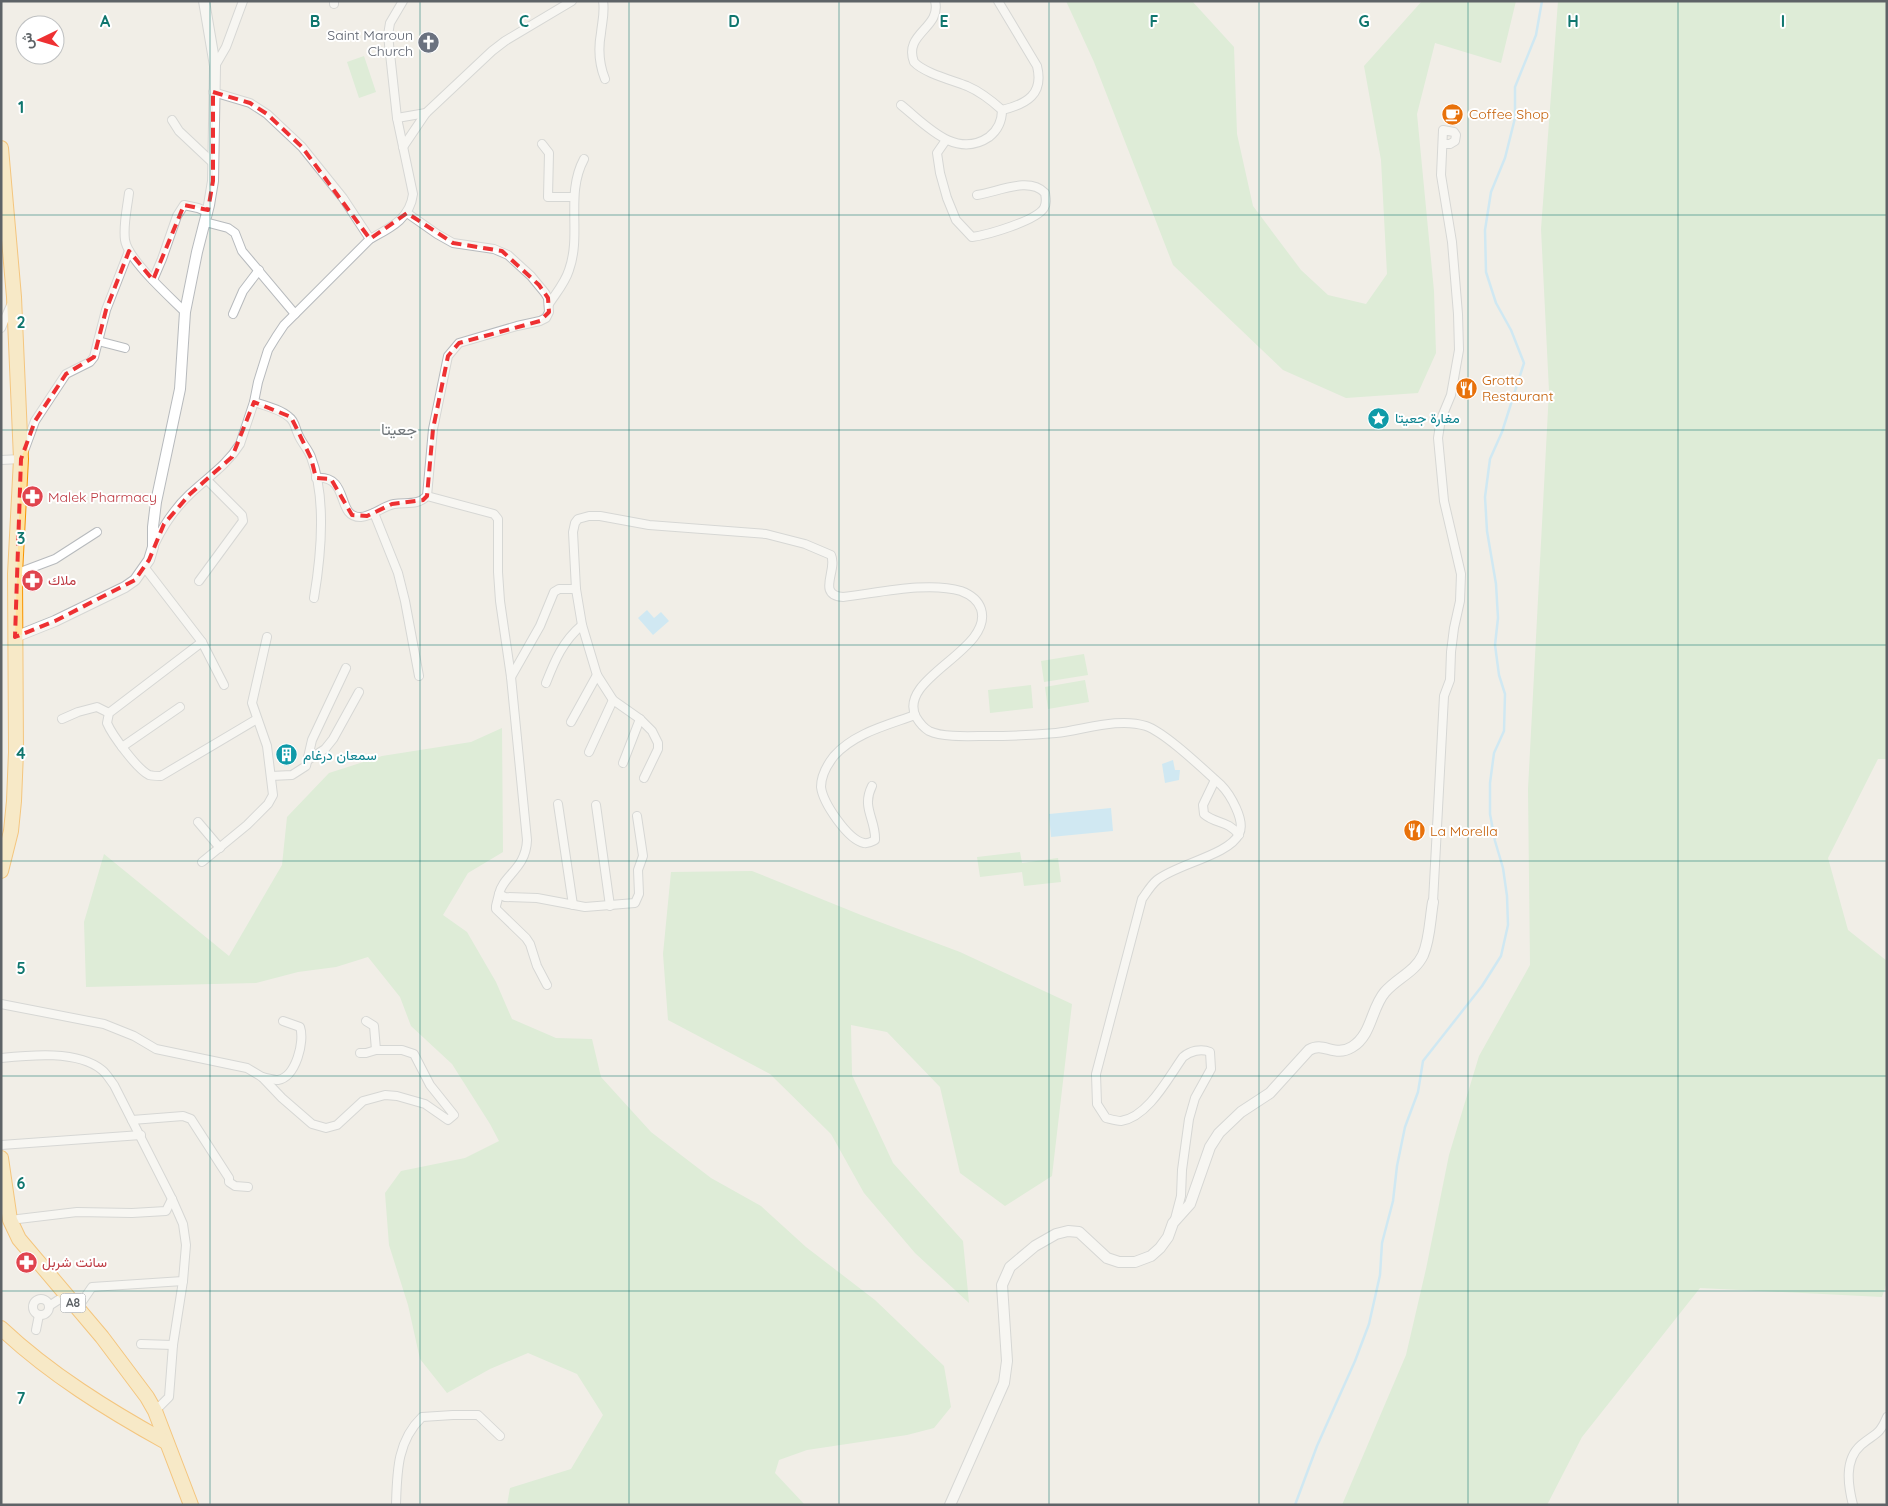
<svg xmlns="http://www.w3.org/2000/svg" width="1888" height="1506" font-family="Quicksand,Vazirmatn,sans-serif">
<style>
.green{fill:#c7e8c3}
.water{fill:#a9e1ff}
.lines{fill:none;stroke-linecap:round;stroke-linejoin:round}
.stream{stroke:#a9e1ff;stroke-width:2.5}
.minor-casing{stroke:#b7babd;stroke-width:10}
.tertiary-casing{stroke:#b7babd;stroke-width:12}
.trunk-casing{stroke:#f89400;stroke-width:16}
.minor{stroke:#fff;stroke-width:8}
.tertiary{stroke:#fff;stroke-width:10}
.trunk{stroke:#ffe29f;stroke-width:14}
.marked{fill:none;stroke:#ee3032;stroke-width:4;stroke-dasharray:10 6;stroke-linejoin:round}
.grid{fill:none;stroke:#0f766e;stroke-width:1;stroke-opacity:0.55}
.labels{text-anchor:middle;stroke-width:4;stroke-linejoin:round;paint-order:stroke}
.shield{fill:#fff;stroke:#8e9295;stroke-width:1}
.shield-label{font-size:12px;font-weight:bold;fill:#5e6367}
.worship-label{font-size:14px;fill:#5b616d;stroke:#fff;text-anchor:end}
.food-label{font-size:14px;fill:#c56008;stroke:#fff;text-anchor:start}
.culture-label{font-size:14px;fill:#0d838f;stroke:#fff;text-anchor:start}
.health-label{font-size:14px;fill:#be3a42;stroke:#fff;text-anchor:start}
.quarter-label{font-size:16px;fill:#6f7579;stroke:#fff}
.grid-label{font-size:16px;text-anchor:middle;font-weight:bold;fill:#0f766e;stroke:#fff;stroke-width:4;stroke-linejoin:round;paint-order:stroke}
</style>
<rect width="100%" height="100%" fill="#f1eee7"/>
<g class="green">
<polygon points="1066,1 1192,1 1234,47 1237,134 1253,206 1301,270 1328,295 1366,304 1387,274 1381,160 1364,66 1422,1 1516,1 1501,63 1435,43 1417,114 1434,291 1436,353 1418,393 1346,398 1283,370 1173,265 1094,62"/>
<polygon points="1558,1 1887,1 1887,759 1878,759 1828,858 1848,930 1887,961 1887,1282 1882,1297 1700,1288 1582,1437 1547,1505 1342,1505 1406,1355 1426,1269 1449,1155 1479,1056 1530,965 1528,789 1549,391 1541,229"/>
<polygon points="364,56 376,92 359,98 347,62"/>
<polygon points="1084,654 1088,675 1044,682 1041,661"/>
<polygon points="1085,680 1089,702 1048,709 1045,687"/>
<polygon points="1031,685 1033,708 990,713 988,690"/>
<polygon points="502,728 503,852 468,873 443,915 467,932 496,982 512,1019 556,1038 592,1039 601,1077 651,1132 711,1178 761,1206 806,1247 875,1300 944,1366 951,1407 934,1428 907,1435 807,1450 779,1460 775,1473 805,1505 507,1505 510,1488 571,1469 603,1415 577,1374 528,1353 490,1369 447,1393 420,1359 408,1305 389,1245 385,1193 401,1171 465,1158 499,1141 490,1124 452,1064 411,1026 400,997 368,957 336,967 298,972 256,983 86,987 84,922 104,854 229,956 282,865 287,817 329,773 382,756 471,742"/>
<polygon points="1020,852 1022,863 1058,858 1061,882 1024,886 1022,872 980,877 977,857"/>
<polygon points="752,871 861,915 960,952 1072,1004 1052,1176 1005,1206 960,1173 940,1087 887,1032 851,1025 852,1075 893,1163 963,1241 969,1303 915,1253 864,1193 831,1134 770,1074 668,1020 663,954 671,872"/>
</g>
<g class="water">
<polygon points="647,610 654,618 661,612 669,621 653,635 638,618"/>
<polygon points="1173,760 1175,770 1180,770 1179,780 1165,783 1162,764"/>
<polygon points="1111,808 1113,831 1051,837 1049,814"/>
</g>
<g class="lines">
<polyline class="stream" points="1295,1505 1317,1446 1355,1361 1369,1324 1380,1275 1382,1243 1393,1201 1397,1166 1405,1127 1418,1092 1423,1061 1482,986 1501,956 1508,925 1507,896 1503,868 1495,841 1490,814 1490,783 1494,753 1504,731 1505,694 1499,675 1495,645 1498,618 1496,584 1487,531 1485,497 1490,459 1502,432 1524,363 1511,330 1496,303 1486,272 1485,230 1491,192 1505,158 1515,118 1515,87 1536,35 1542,1"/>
<defs>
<g id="minor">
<path d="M603 1C605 12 602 22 601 33 598 49 599 64 605 79"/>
<path d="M998 1 1037 66C1044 94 1027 104 1002 110"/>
<polyline points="334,4 334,1"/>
<polyline points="215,66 226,47 243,1"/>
<polyline points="213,92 250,103 267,114 302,147 343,198 370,239"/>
<path d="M901 105C925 124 955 160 989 137 998 130 1002 122 1002 110 991 100 981 92 967 86 952 80 924 73 914 62 903 33 942 28 935 1"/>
<polyline points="397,118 426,113"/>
<polyline points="172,120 179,131 213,163"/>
<path d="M946 140 937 153 940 173 947 198 956 220 972 237C987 235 1036 221 1044 208 1047 203 1046 199 1045 193 1029 176 998 192 977 195"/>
<polyline points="542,144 549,153 548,197 574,197"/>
<polyline points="403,147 426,113 492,51 505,41 572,1"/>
<path d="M129 193C127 209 123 225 125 240 128 260 171 298 185 312"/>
<polyline points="407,213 437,234 453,243 494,249 508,255 531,276 545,293 548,298 549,312 546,318 540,321 517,326 459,343 448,356 433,429 427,496"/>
<polyline points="205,222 228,228 235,233 242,251 295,314"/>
<polyline points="153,280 162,259 177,216 184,205 198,208 208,212"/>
<path d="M549 304C556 293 565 283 569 270 582 234 565 194 584 159"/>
<polyline points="233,314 243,291 259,270"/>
<polyline points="1,328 11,305"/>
<polyline points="98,341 125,348"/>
<path d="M254 402C266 406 280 409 289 417 295 421 295 428 298 434 301 442 308 449 311 457 327 499 321 556 314 598"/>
<polyline points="1,460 21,459 35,421 66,374 90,362 94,357 106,310 129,251"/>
<path d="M316 478C351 475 335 518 361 517 373 516 383 506 394 504 407 502 417 506 427 496L494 514 498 519V572L500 601 511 677 527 840C526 869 503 875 499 894L505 897 537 898 585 907 635 903 639 894 638 870 643 856 637 816"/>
<polyline points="374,513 398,573 405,601 419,676"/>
<path d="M154 545C163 526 174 509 190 494 208 477 227 465 240 444L254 402 258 382 268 350 276 337 284 325 370 239C390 228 410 219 413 194L397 118 388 35 390 23 403 1"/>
<polyline points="145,568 202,642 224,685"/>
<polyline points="15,574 55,559 97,532"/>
<polyline points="199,581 243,521 242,515 207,480"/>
<path d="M202 642 109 713 107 723C112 735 137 769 149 775 153 776 157 776 161 776L257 719"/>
<polyline points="511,677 540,626 554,592 559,589 576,589"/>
<path d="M546 683C555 660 563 641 582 625"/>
<polyline points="62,719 78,712 97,707 109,713"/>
<polyline points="571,722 597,675"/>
<polyline points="122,747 180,707"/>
<polyline points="589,752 613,700"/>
<polyline points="308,760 325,749 333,739 359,692"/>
<polyline points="623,763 640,719"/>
<polyline points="271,776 292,775 306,766 312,740 346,668"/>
<path d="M644 778 658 749V743L652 731 640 719 613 700 597 675 582 625 576 589 573 532 575 523 578 519 589 516H600L649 525 766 534 805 544 831 555C838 570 816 595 843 597 878 593 928 581 961 591 969 594 978 600 981 609 994 650 896 678 916 717 919 722 924 728 929 731 944 738 972 736 988 736 1011 736 1033 735 1056 733 1084 730 1118 717 1146 726 1166 733 1204 770 1221 785 1230 794 1246 821 1239 834 1229 855 1177 864 1157 880 1151 885 1147 892 1142 899L1096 1074 1097 1104 1106 1118C1110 1119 1116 1121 1121 1121 1148 1117 1168 1078 1183 1057 1190 1051 1201 1048 1210 1052L1211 1069 1195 1098 1189 1119 1182 1170 1181 1196 1175 1219"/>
<path d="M1215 780 1203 805 1204 814C1215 824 1228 820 1239 835"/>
<path d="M872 786C861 808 876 819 875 840 871 842 868 844 864 843 848 840 823 803 821 787 821 776 827 765 834 756 854 733 888 725 915 715"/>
<polyline points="558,804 573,905"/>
<polyline points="596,805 610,906"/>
<polyline points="198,822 220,848"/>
<polyline points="202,862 247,825 268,804 273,795 267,746 252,703 267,637"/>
<polyline points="499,894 496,906 496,909 526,938 530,944 537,966 547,985"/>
<polyline points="1433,902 1444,696 1450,680 1451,652 1454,628 1460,601 1461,574 1444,501 1438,438 1441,419 1451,395 1459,350 1458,314 1452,242 1441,175 1443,130 1454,132 1456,135 1455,141 1450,144 1443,144"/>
<polyline points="1,1004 104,1024 134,1036 156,1049 247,1068 262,1077 282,1098 312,1124 326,1128 337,1125 363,1101 385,1095 397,1096 425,1104 448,1120 454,1115 430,1085 414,1054 402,1050 376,1050 374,1026 366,1021"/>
<polyline points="360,1053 366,1053 376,1050"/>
<path d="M1 1058C30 1055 78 1050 102 1070 107 1074 110 1080 114 1085L172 1199 183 1224 186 1245 183 1281 173 1345 169 1397 155 1411"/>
<path d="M262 1077C267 1078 274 1080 278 1080 296 1077 305 1041 300 1027L283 1021"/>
<polyline points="132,1120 183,1116 191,1119 229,1178 229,1182 235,1186 248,1187"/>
<polyline points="1,1145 141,1135"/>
<polyline points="10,1220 77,1212 132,1213 166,1211 172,1199"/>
<circle cx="41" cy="1307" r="8"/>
<polyline points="49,1306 66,1295"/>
<polyline points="77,1309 92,1287 183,1281"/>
<polyline points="36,1330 39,1315"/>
<polyline points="141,1344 173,1345"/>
<path d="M396 1505C397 1472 397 1441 422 1417L453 1415H478L500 1436"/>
<path d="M1853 1505C1848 1485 1844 1460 1861 1445 1875 1433 1879 1436 1887 1417"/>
</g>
<g id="tertiary">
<polyline points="15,637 55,621 125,587 135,580 149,560 153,547 153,527 156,502 180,389 185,312 197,252 209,205 213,181 215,66 204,1"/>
<path d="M950 1505 1004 1383 1007 1361 1002 1285 1010 1267 1035 1246 1056 1234 1068 1231 1079 1232 1107 1258 1119 1262H1135L1151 1256 1160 1248 1168 1237 1173 1223 1190 1204 1210 1147 1219 1133 1241 1112 1270 1093 1309 1050C1324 1041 1334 1058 1352 1047 1372 1035 1371 1008 1385 992 1397 978 1415 972 1423 955 1430 939 1430 919 1433 902"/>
</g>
<g id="trunk">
<polyline points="1,148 14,297 21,459 15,574 16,752 14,801 11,831 1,871"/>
<polyline points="1,1158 10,1220 19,1239 102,1337 147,1397 155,1411 191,1505"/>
<path d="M1 1328C50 1374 108 1410 166 1442"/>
</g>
</defs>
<use href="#minor" class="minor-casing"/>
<use href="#tertiary" class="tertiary-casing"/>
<use href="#trunk" class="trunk-casing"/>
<use href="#minor" class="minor"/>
<use href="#tertiary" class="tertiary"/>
<use href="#trunk" class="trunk"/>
</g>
<path d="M0 0H1888V1506H0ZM213 92 250 103 267 114 302 147 370 239 407 213 453 243 502 251 539 285 548 298 549 312 540 321 459 343 448 356 433 429 427 496 423 500 392 504 367 516 352 515 331 479 316 478 311 458 291 417 254 402 232 457 190 494 164 524 149 560 135 580 55 621 15 637 21 459 35 421 66 374 94 357 106 310 129 251 153 280 184 205 208 210 213 181Z" fill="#f1eee7" fill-opacity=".55" fill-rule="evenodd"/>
<path class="marked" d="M213 92 250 103 267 114 302 147 370 239 407 213 453 243 502 251 539 285 548 298 549 312 540 321 459 343 448 356 433 429 427 496 423 500 392 504 367 516 352 515 331 479 316 478 311 458 291 417 254 402 232 457 190 494 164 524 149 560 135 580 55 621 15 637 21 459 35 421 66 374 94 357 106 310 129 251 153 280 184 205 208 210 213 181Z"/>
<path class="grid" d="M210 1V1505M420 1V1505M629 1V1505M839 1V1505M1049 1V1505M1259 1V1505M1468 1V1505M1678 1V1505M1 215H1887M1 430H1887M1 645H1887M1 861H1887M1 1076H1887M1 1291H1887"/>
<defs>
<symbol id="church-disc" viewBox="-11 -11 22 22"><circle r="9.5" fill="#6b7280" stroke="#fff"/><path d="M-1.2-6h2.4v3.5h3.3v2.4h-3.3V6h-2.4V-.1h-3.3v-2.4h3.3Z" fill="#fff"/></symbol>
<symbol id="cafe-disc" viewBox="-11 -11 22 22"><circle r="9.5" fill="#e8710a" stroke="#fff"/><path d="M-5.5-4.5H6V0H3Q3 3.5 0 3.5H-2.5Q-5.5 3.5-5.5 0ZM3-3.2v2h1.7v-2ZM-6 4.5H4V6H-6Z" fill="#fff"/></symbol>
<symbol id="restaurant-disc" viewBox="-11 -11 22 22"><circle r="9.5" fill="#e8710a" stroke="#fff"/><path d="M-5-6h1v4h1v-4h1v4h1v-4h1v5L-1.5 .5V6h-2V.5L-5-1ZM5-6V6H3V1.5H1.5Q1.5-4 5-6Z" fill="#fff"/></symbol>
<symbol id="sight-disc" viewBox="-11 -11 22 22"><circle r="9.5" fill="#0f9aa8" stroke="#fff"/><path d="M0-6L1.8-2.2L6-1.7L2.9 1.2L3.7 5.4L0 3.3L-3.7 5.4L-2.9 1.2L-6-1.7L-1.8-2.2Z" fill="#fff"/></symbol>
<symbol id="pharmacy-disc" viewBox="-11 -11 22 22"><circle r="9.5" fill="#e0444e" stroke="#fff"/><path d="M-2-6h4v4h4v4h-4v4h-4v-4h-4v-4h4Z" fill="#fff"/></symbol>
<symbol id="building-disc" viewBox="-11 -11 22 22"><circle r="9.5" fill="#0f9aa8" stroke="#fff"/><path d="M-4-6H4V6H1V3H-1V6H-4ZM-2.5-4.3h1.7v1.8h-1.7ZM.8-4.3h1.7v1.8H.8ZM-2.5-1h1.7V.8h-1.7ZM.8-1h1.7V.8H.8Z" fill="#fff"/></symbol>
</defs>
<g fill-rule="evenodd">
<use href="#church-disc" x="416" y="30" width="25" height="25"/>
<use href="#cafe-disc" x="1440" y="102" width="25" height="25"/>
<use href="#restaurant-disc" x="1454" y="376" width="25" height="25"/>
<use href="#sight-disc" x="1366" y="406" width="25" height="25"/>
<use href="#pharmacy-disc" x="20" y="484" width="25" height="25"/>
<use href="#pharmacy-disc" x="20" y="568" width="25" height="25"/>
<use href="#building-disc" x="274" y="742" width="25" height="25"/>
<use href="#restaurant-disc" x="1402" y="818" width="25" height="25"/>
<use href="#pharmacy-disc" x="14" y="1250" width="25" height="25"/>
</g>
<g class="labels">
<rect class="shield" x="60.5" y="1293.5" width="25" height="19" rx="4"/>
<g class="shield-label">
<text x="73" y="1307">A8</text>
</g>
<g class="worship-label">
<text x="413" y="40">Saint Maroun<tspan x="413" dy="16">Church</tspan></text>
</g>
<g class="food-label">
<text x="1469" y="119">Coffee Shop</text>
<text x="1482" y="385">Grotto<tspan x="1482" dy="16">Restaurant</tspan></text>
<text x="1430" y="836">La Morella</text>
</g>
<g class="culture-label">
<text x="1395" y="423">مغارة جعيتا</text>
<text x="303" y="760">سمعان درغام</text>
</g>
<g class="health-label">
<text x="48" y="502">Malek Pharmacy</text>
<text x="48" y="585">ملاك</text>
<text x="42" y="1267">سانت شربل</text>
</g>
<g class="quarter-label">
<text x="399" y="435">جعيتا</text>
</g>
</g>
<g class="grid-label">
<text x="105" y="27">A</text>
<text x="315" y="27">B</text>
<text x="524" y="27">C</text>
<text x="734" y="27">D</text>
<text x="944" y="27">E</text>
<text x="1154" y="27">F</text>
<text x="1364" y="27">G</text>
<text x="1573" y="27">H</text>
<text x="1783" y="27">I</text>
<text x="21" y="113">1</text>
<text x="21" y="328">2</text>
<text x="21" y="544">3</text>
<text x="21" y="759">4</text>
<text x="21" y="974">5</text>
<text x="21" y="1189">6</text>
<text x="21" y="1404">7</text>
</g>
<rect width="1888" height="1506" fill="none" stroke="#5e6367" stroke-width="5"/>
<g transform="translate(40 40) rotate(265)"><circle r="24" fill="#ffffff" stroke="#bfc1c2"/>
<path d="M0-4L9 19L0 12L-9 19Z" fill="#ee3032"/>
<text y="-8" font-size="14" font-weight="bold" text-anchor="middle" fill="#5e6367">ش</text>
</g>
</svg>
